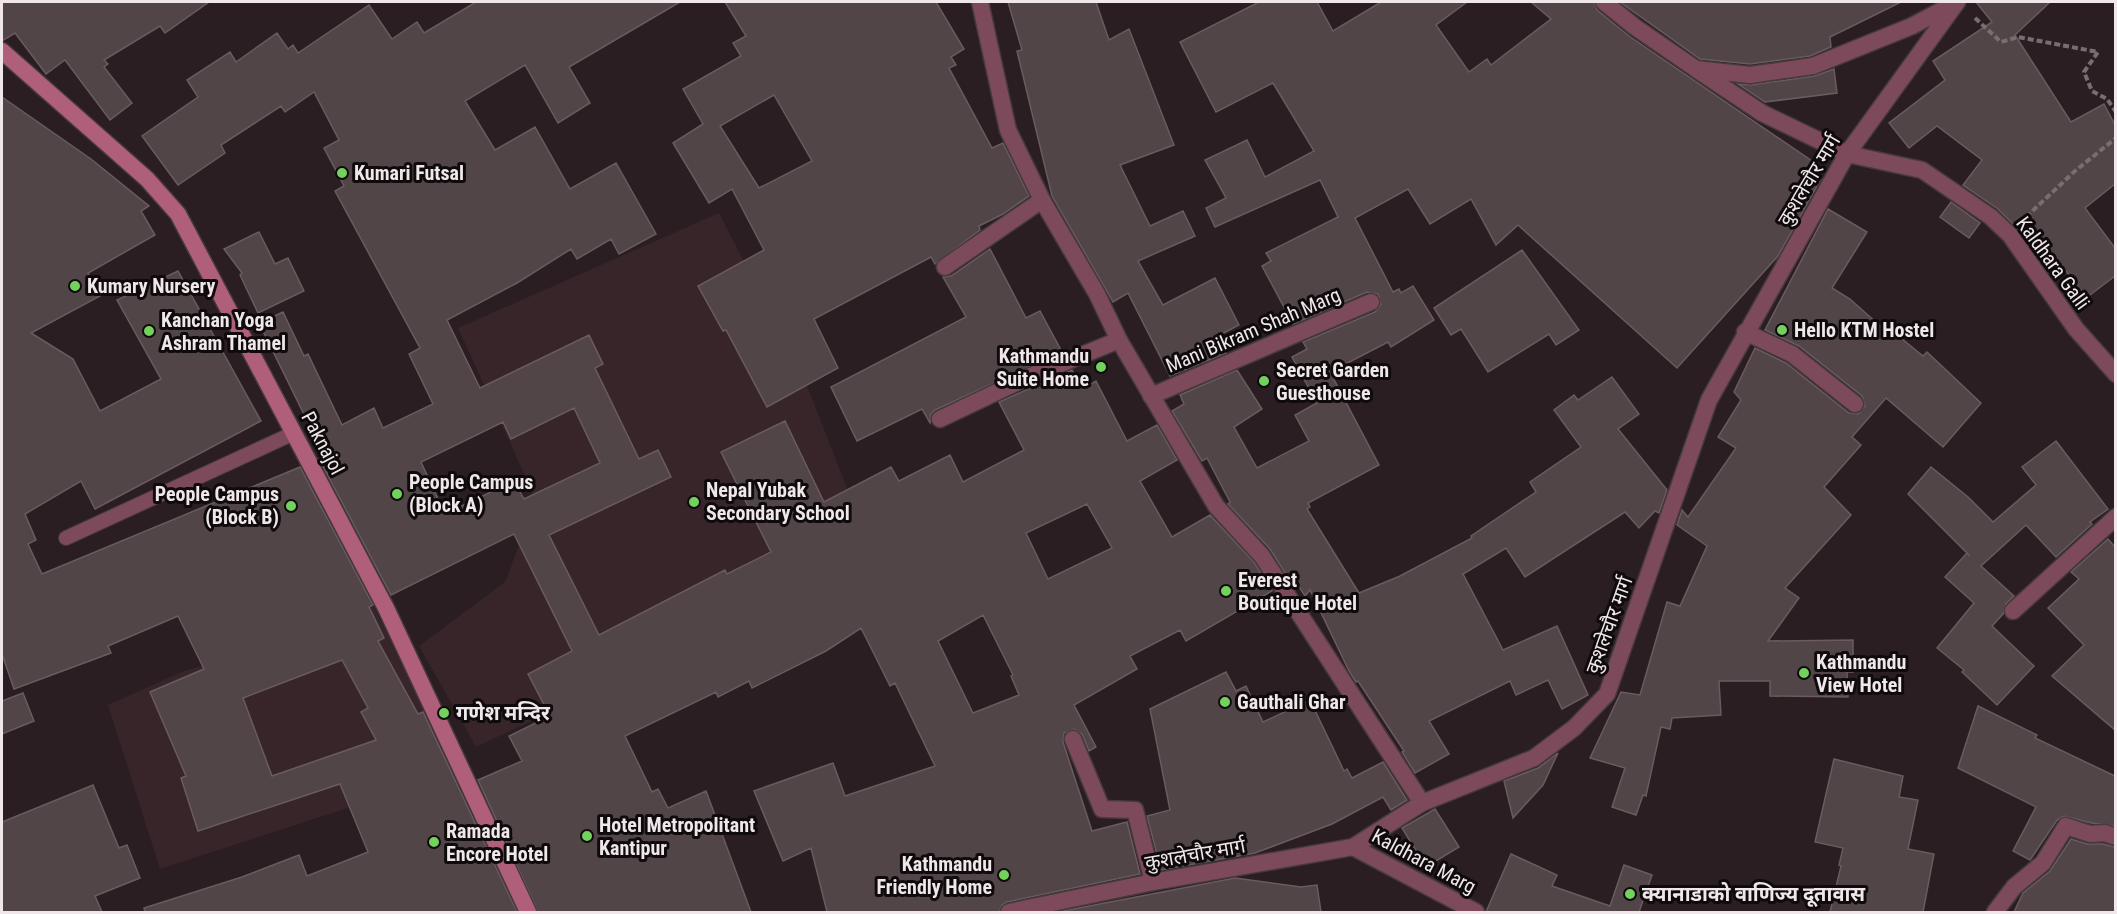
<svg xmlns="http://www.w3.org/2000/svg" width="2117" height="914" font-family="'Roboto Condensed','Noto Sans Devanagari',sans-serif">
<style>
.built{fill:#37252a}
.building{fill:#524548;stroke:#695b5f;stroke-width:1.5;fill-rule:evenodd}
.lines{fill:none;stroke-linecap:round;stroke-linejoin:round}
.service-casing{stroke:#463a3e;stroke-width:16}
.minor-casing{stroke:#463a3e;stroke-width:19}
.tertiary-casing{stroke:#463a3e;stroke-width:19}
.secondary-casing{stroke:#463a3e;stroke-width:19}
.path{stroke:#786e71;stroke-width:4;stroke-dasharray:6 3;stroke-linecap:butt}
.service{stroke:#7d4a5b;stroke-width:14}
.minor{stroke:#7d4a5b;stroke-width:16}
.tertiary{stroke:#7d4a5b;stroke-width:16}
.secondary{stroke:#b05f7a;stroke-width:16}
.poi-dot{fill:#73d25d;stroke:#0f0a0b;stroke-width:2}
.labels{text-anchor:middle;stroke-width:6;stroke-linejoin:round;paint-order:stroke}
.poi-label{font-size:20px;font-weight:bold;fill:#efe7e9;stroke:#0f0a0b;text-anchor:start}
.street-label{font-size:20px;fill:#efe7e9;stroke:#0f0a0b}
</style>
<rect width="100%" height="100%" fill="#2a1e22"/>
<g class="built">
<polygon points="719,213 804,378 869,544 772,608 476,747 419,646 505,582 520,543 545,526 526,478 458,328"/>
<polygon points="373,605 455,773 160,869 108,705 184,671 309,636"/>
</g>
<g class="building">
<polygon points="2,2 209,2 165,33 160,26 104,60 108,64 104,67 132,103 110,120 65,60 46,74 15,33 2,41"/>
<path d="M476 2H680L569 67 590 103 558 123 525 65 465 101 495 150 535 127 570 189 616 163 656 234 619 254 611 239 577 259 571 249 517 283 447 320 480 388 589 335 603 364 595 368 639 459 658 450 671 477 549 535 599 635 725 570 727 574 771 552 721 452 785 421 824 502 891 467 899 481 950 455 963 482 1024 450 999 402 1072 370 1083 389 1096 381 1127 441 1157 425 1177 460 1140 481 1172 537 1210 515 1254 562 1272 591 1186 641 1180 630 1130 656 1137 669 1074 705 1096 747 1089 751 1082 734 1074 729 1064 733 1063 742 1092 831 1127 822 1140 874 1007 902 1002 905 999 912H827L811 848 783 861 754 791 833 763 845 796 935 766 895 683 890 686 861 628 826 651 752 688 749 681 718 697 716 692 625 736 652 792 658 789 668 808 706 791 751 912H538L478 780 522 761 509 736 550 716 528 674 572 651 514 534 391 595 319 459 325 457 259 323 283 312 304 356 308 354 342 425 374 408 383 428 433 404 409 354 420 348 335 191 344 186 324 148 339 140 314 92 285 112 281 106 221 145 225 153 178 185 142 136 198 97 187 80 230 52 236 62 277 33 288 49 293 45 298 53 369 5 392 39 417 22 424 33ZM574 408 600 463 524 499 514 481 445 514 421 462 503 422 511 439ZM1087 504 1112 548 1048 579 1026 533ZM983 615 1013 675 1011 676 1019 695 973 713 938 641Z"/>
<path d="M725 2H936L964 49 951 57 956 65 949 68 992 148 1003 143 1029 196 1003 214 979 226 980 230 935 264 931 257 814 319 838 368 767 407 726 330 723 331 698 286 764 250 732 189 709 203 673 143 703 124 683 89 741 56 733 43 746 36ZM774 95 812 161 759 188 720 126Z"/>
<polygon points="1008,2 1096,2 1109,40 1129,29 1174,145 1120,165 1150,226 1183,211 1195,236 1138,261 1163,305 1215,278 1239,325 1216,337 1226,353 1170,376 1128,293 1113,302 1052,196 1017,51 1022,50"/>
<polygon points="1259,2 1317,2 1333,31 1381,2 1467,2 1436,25 1469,72 1487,59 1491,65 1551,19 1531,2 1594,2 1597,10 1629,36 1818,165 1812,171 1821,179 1778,256 1677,368 1518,225 1496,245 1471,199 1430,224 1408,189 1355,218 1393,292 1399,289 1401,293 1413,286 1434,320 1391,347 1388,342 1330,372 1379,465 1308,503 1310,507 1307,509 1359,593 1400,576 1472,538 1471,536 1536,492 1530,482 1581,447 1554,410 1574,395 1578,400 1612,377 1639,414 1618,429 1667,490 1659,513 1655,511 1639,528 1625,512 1525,577 1506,548 1463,574 1503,650 1557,626 1588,695 1562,709 1548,680 1516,695 1510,681 1429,721 1449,754 1415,773 1402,752 1404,751 1358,681 1356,682 1349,671 1310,590 1305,596 1294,579 1290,581 1270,549 1228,504 1230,502 1207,458 1202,461 1172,411 1184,404 1180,395 1237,370 1262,409 1234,427 1257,468 1309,441 1295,415 1317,403 1292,357 1307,349 1303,342 1375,312 1381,304 1378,294 1367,292 1293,324 1262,266 1271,261 1266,253 1338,217 1320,180 1215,227 1206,208 1226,198 1205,160 1247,140 1265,177 1314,151 1273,83 1216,112 1180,42"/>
<polygon points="1620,2 1901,2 1830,37 1831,47 1810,56 1750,64 1700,59"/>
<polygon points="1976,2 2050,2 2015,35 2071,122 2104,104 2115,125 2115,184 2085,208 2115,248 2115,276 2086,298 2057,259 2054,262 2036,239 2029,244 2017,228 1998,209 1963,185 1982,160 1937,126 1909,148 1889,123 1945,80 1933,61 1992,22"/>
<polygon points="1834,69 1837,93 1765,102 1738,84 1751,85 1814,76"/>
<path d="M2 97 91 159 149 206 141 211 155 235 88 273 100 296 31 333 73 359 100 411 161 379 117 300 178 271 261 421 95 509 81 481 25 514 36 540 28 544 42 574 300 467 373 605 369 607 384 638 378 641 418 714 423 712 517 912H145L144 908 242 877 299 855 307 876 368 852 340 784 198 831 181 778 186 776 150 692 204 669 178 616 108 646 111 653 14 689 2 654ZM342 660 368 708 361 712 376 740 272 776 243 698Z"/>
<polygon points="1951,202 1980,223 1969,238 1940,217"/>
<polygon points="1828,209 1867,232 1832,288 1850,299 1888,333 1891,330 1923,356 1927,352 1981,403 1943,447 1886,398 1852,437 1861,445 1824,487 1851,515 1785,588 1799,598 1768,641 1853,640 1853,672 1847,672 1848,697 1770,696 1770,681 1719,681 1721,715 1672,718 1670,729 1661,727 1646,796 1643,795 1636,815 1612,807 1625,768 1590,758 1621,692 1640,695 1667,602 1680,606 1707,546 1677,525 1682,510 1688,517 1736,448 1718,437 1741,400 1734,392 1755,348 1786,363 1849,413 1858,414 1865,406 1862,396 1799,346 1765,330"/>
<polygon points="259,232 275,264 288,258 304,291 258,313 240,275 242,273 224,249"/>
<polygon points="990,249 1026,318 1040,311 1062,352 935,410 931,414 930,423 922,409 857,441 831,387 966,317 943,277 951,276"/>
<polygon points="1522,250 1579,330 1556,345 1549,334 1488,372 1461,329 1451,335 1434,308"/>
<polygon points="2056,441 2108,509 2090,522 2092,524 2056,557 2026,525 1981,566 2014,596 2006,604 2003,614 1992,626 2034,666 1997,705 1962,672 1964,670 1937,648 1974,603 1945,577 1967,553 1970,556 1908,494 1931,467 1968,497 1993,522 2036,485 2022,467"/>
<polygon points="2108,539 2115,547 2115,730 2052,676 2084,645 2048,608 2079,579 2071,572"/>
<polygon points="1226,672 1236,691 1246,686 1263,722 1310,700 1344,771 1347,769 1352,778 1383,762 1407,800 1391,810 1383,797 1332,824 1255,853 1161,870 1147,816 1170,810 1150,709"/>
<polygon points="23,693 34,721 2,734 2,701"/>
<polygon points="1978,706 2037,735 2035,738 2115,776 2115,826 2091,823 2064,816 2057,820 2030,860 2013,851 2036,807 1958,768"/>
<polygon points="1558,753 1543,785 1513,818 1504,781 1538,768"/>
<polygon points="1834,759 1903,776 1899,797 1918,800 1908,849 1934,854 1923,912 1830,912 1841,866 1839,865 1843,848 1815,842"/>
<polygon points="93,785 119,848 127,845 140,878 95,896 102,912 2,912 2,822"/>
<polygon points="1435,809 1459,847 1426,867 1402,828"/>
<polygon points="2071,839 2087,844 2103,844 2115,847 2115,912 2014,912 2023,893 2050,871"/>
<polygon points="1511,854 1557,875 1552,886 1610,906 1624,865 1652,875 1639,912 1486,912"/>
<polygon points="1235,878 1301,887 1317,885 1321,912 1058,912"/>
</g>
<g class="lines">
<defs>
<polyline id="service" points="66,538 294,433"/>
<g id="minor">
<polyline points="980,2 1008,130 1042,200 1097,294 1119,340 1216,506 1262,556 1422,803"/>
<polyline points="1604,2 1635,27 1696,69 1750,75 1813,66 1912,26 1957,2"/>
<polyline points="1696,69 1762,113 1847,154 1922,170 1991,217 2010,235 2076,329 2116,374"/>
<polyline points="945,267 1042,200"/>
<polyline points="1745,332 1792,354 1855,404"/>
<polyline points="1151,396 1371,302"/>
<polyline points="940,419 1026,378 1119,340"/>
<polyline points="2013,611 2116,517"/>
<polyline points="1073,739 1102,809 1135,810 1153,882"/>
<polyline points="1353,847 1476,912"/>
<polyline points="1995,912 2014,887 2043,863 2066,826 2090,834 2105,833 2116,837"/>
</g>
<polyline id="tertiary" points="1009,912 1153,882 1353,847 1422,803 1534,758 1574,728 1607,694 1709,400 1847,154 1957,2"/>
<polyline id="secondary" points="2,51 147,179 178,214 386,608 528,912"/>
</defs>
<use href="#service" class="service-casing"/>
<use href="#minor" class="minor-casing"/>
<use href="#tertiary" class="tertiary-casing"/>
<use href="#secondary" class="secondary-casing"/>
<g class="path">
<polyline points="1975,18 2001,42 2018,37 2098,52 2084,72 2092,91 2107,99 2116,112"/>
<polyline points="2026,217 2075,171 2116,138"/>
</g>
<use href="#service" class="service"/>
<use href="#minor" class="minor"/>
<use href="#tertiary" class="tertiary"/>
<use href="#secondary" class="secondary"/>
</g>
<g class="poi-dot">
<circle cx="342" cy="173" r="6"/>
<circle cx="75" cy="286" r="6"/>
<circle cx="1782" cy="330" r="6"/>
<circle cx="149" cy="331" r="6"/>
<circle cx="1101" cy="367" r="6"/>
<circle cx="1264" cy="381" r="6"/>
<circle cx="397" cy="494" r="6"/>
<circle cx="694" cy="502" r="6"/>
<circle cx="291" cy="506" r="6"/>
<circle cx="1226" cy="591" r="6"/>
<circle cx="1804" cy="673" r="6"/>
<circle cx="1225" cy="702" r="6"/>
<circle cx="444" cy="713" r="6"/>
<circle cx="587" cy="836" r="6"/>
<circle cx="434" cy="842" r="6"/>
<circle cx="1004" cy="875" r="6"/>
<circle cx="1630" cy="894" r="6"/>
</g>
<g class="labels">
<g class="poi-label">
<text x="354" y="180">Kumari Futsal</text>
<text x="87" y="293">Kumary Nursery</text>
<text x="161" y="327">Kanchan Yoga<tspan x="161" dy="23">Ashram Thamel</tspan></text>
<text x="1794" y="337">Hello KTM Hostel</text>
<text x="1089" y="363" text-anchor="end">Kathmandu<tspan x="1089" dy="23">Suite Home</tspan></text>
<text x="1276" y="377">Secret Garden<tspan x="1276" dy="23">Guesthouse</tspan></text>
<text x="409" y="489">People Campus<tspan x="409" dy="23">(Block A)</tspan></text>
<text x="706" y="497">Nepal Yubak<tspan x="706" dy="23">Secondary School</tspan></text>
<text x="279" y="501" text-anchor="end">People Campus<tspan x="279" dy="23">(Block B)</tspan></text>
<text x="1238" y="587">Everest<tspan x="1238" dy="23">Boutique Hotel</tspan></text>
<text x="1816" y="669">Kathmandu<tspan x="1816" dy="23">View Hotel</tspan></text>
<text x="1237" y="709">Gauthali Ghar</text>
<text x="456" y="720">गणेश मन्दिर</text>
<text x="599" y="832">Hotel Metropolitant<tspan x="599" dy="23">Kantipur</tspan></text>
<text x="446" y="838">Ramada<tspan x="446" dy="23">Encore Hotel</tspan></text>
<text x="992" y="871" text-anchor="end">Kathmandu<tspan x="992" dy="23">Friendly Home</tspan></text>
<text x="1642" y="901">क्यानाडाको वाणिज्य दूतावास</text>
</g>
<g class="street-label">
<text transform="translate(1809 180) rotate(-59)" y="7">कुशलेचौर मार्ग</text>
<text transform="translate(2053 263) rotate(54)" y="7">Kaldhara Galli</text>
<text transform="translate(1253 330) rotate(-23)" y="7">Mani Bikram Shah Marg</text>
<text transform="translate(323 443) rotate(62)" y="7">Paknajol</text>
<text transform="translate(1609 625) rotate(-70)" y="7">कुशलेचौर मार्ग</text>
<text transform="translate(1195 854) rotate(-10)" y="7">कुशलेचौर मार्ग</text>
<text transform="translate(1424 861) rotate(28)" y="7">Kaldhara Marg</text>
</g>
</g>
<rect width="2117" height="914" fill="none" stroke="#efe7e9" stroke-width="6"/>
</svg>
